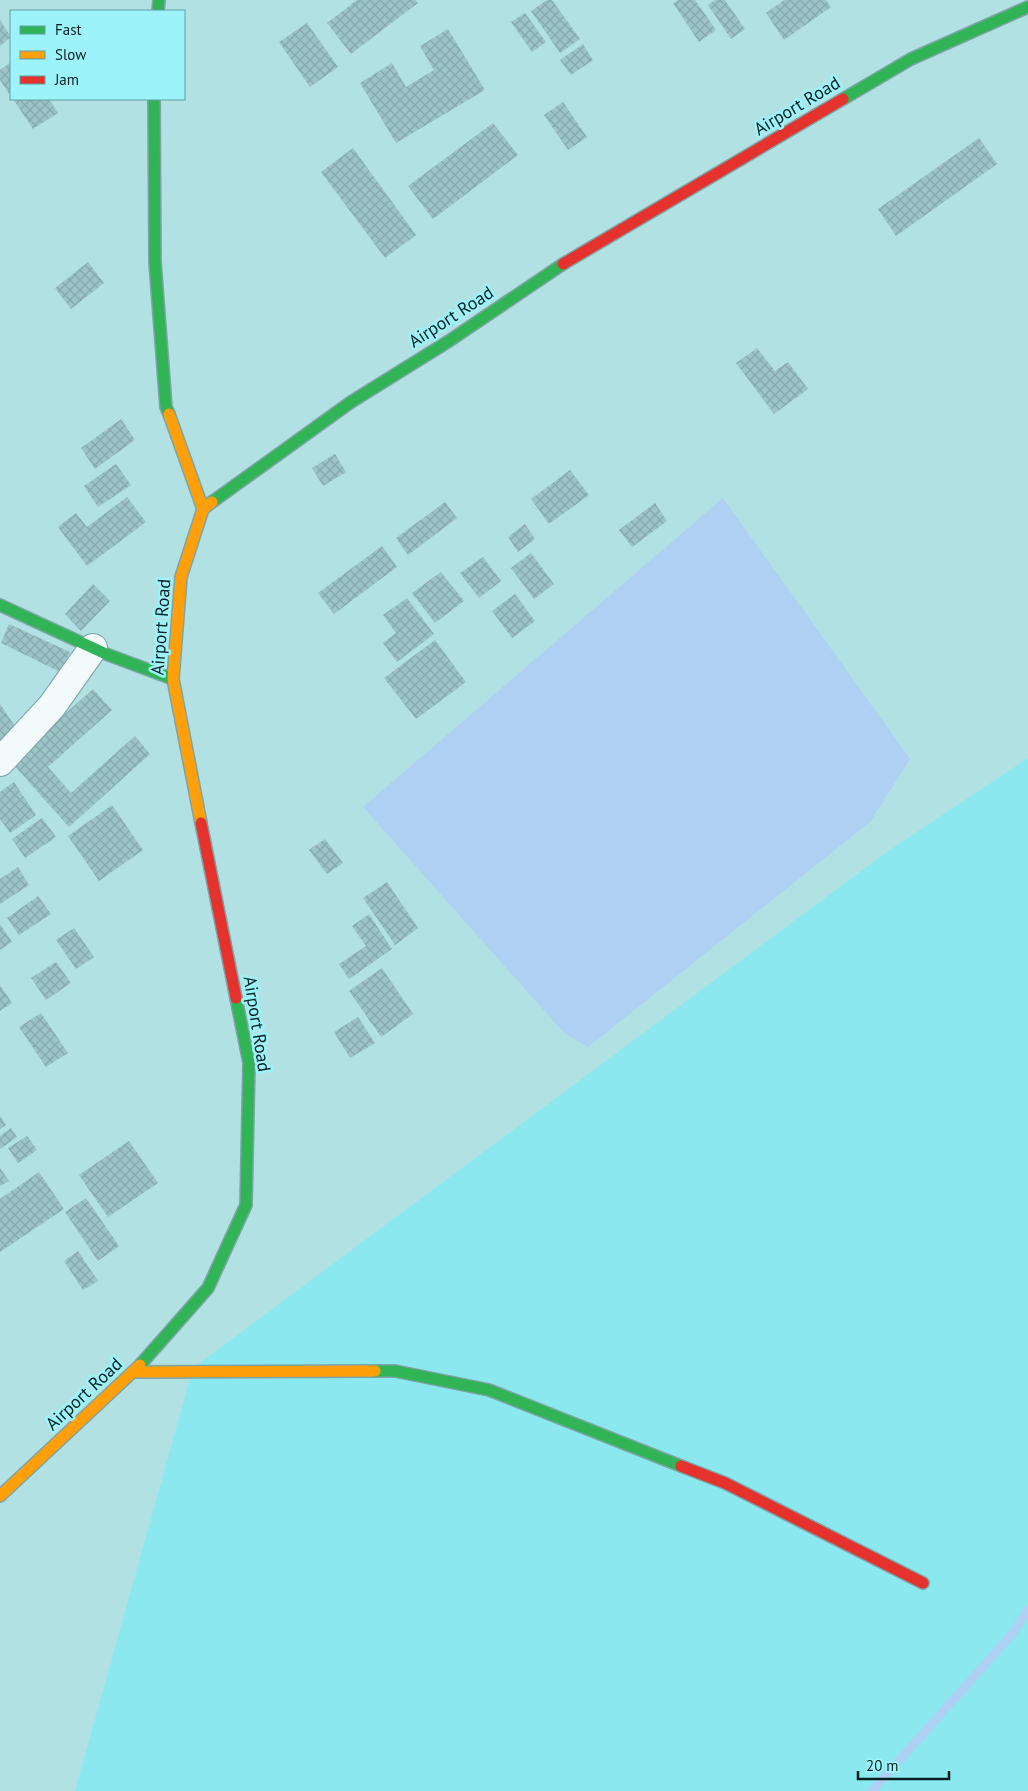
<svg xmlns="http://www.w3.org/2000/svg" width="1028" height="1791" font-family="'PT Sans',sans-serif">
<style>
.built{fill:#8be8ef}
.water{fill:#aed0f2}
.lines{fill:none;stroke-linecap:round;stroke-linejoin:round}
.stream{stroke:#aed0f2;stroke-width:9}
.building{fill:url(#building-cross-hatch)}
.street-casing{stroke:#7ea4a7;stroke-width:30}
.fast-casing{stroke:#7ea4a7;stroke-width:14}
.slow-casing{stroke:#7ea4a7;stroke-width:14}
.jam-casing{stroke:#7ea4a7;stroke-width:14}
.street{stroke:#f3fafb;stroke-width:28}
.fast{stroke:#30b455;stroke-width:11}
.slow{stroke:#ff9f0a;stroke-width:11}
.jam{stroke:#e5322d;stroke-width:11}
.labels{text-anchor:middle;stroke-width:5;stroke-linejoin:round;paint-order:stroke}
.street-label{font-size:18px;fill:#062022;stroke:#9cf3fa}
</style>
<defs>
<pattern id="building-cross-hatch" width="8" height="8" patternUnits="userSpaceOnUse" patternTransform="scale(1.25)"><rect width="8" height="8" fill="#9bc4c7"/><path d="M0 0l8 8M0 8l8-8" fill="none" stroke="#84a8ab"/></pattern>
</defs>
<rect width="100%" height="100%" fill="#b2e1e4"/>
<polygon class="built" points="1028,758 1028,1791 75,1791 193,1368 884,854"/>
<polygon class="water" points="723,498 910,759 870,822 588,1047 565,1034 363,807"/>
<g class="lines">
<polyline class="stream" points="872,1791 1013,1633 1028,1610"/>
</g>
<g class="building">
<polygon points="357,0 415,0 418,3 351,54 327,23"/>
<polygon points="547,0 552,0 580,39 560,53 531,11"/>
<polygon points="678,0 695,0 716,30 699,42 673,3"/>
<polygon points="715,0 725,0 745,29 731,39 708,5"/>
<polygon points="784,0 826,0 831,7 784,40 766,13"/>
<polygon points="525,13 546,42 532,52 511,22"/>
<polygon points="0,20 11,37 0,46"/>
<polygon points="307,23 338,67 310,87 279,42"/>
<polygon points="448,29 485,90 396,143 360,83 392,63 406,87 434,70 420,46"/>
<polygon points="583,44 593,60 571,75 560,60"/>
<polygon points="11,62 11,97 0,80 0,70"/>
<polygon points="13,99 49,99 58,113 33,129"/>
<polygon points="563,102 587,137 568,150 544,115"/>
<polygon points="493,123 518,155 433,219 408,186"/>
<polygon points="979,138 997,164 896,236 878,209"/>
<polygon points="353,148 416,235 385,258 321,172"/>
<polygon points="88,262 104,283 71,309 55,288"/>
<polygon points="757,348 775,371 788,362 808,389 774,414 736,363"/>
<polygon points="121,419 135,440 95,469 81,448"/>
<polygon points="335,454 346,472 323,486 312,468"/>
<polygon points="116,464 131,485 98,507 84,486"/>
<polygon points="570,470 589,495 549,524 531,499"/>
<polygon points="127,497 146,522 87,566 58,527 76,513 87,527"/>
<polygon points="445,502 457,518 408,555 396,538"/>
<polygon points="655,503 667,521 632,547 619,530"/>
<polygon points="525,524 535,539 518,552 508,537"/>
<polygon points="382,546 397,567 334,614 318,593"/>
<polygon points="531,553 554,584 534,599 511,568"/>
<polygon points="483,557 501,581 479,598 460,573"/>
<polygon points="441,572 464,601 435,623 412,593"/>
<polygon points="93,584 110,601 81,631 65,614"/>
<polygon points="515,594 535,621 512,638 492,611"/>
<polygon points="407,598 434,634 397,662 383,643 396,633 383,615"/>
<polygon points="9,624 70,652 60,672 1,643"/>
<polygon points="435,640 466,682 416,719 384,678"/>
<polygon points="93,689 112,710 48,767 71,793 135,736 150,754 69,827 11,762"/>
<polygon points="0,704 21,735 0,750"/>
<polygon points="14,782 36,815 10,833 0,819 0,792"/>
<polygon points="112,805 143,850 99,881 68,836"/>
<polygon points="42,818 56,837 25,858 12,839"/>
<polygon points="325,839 343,863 327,874 309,850"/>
<polygon points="18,867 29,885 0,904 0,879"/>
<polygon points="387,882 418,928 395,945 363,898"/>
<polygon points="38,896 51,914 19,935 7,918"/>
<polygon points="369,914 392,949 349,979 339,964 366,946 352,926"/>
<polygon points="0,924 12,942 0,950"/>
<polygon points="74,928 94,957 76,969 56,940"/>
<polygon points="56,962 71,983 46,1000 31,978"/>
<polygon points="382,968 413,1014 381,1037 349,991"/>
<polygon points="0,985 12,1003 0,1011"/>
<polygon points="41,1013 68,1053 46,1067 19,1027"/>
<polygon points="358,1017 375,1043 350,1058 334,1032"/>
<polygon points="0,1116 6,1125 0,1129"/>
<polygon points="11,1128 17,1137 0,1149 0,1136"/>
<polygon points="27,1136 37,1150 18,1163 8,1148"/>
<polygon points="129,1141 158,1183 108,1217 79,1175"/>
<polygon points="0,1168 9,1181 0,1186"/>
<polygon points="39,1172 64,1209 0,1252 0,1199"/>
<polygon points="86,1198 119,1246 98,1261 65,1212"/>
<polygon points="78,1251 98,1281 83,1290 64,1261"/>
</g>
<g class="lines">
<defs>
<polyline id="street" points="0,762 52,706 93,648"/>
<g id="fast">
<polyline points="158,11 159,0"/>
<polyline points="154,99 155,262 166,407 169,414"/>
<polyline points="843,99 911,59 1028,7"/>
<polyline points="212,502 351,402 449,341 563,264"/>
<polyline points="0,605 106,654 173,679"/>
<polyline points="140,1365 208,1288 246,1205 249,1063 236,998"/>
<polyline points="375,1371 395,1371 489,1390 681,1466"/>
</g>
<g id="slow">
<polyline points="169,414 203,509"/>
<polyline points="201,823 173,679 181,577 203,509 212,502"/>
<polyline points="134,1372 375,1371"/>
<polyline points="0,1496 140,1365"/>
</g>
<g id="jam">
<polyline points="563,264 843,99"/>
<polyline points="201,823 236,998"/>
<polyline points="681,1466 725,1483 923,1583"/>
</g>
</defs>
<use href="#street" class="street-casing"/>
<use href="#fast" class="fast-casing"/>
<use href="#slow" class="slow-casing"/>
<use href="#jam" class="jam-casing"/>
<use href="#street" class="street"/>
<use href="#fast" class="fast"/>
<use href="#slow" class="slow"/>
<use href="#jam" class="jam"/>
</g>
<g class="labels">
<g class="street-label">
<text transform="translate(797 106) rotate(-31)" y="6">Airport Road</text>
<text transform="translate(451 317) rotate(-33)" y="6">Airport Road</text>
<text transform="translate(161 627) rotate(-86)" y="6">Airport Road</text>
<text transform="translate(257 1024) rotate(81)" y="6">Airport Road</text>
<text transform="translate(84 1394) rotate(-43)" y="6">Airport Road</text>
</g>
</g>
<rect x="10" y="10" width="175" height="90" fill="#9cf3fa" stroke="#609fa4"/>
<rect x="20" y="26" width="25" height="8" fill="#30b455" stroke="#609fa4"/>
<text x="55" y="35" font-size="15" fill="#062022">Fast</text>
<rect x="20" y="51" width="25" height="8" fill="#ff9f0a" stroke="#609fa4"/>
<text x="55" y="60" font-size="15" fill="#062022">Slow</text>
<rect x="20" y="76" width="25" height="8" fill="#e5322d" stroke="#609fa4"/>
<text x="55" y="85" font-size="15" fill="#062022">Jam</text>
<path d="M858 1771v8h91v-8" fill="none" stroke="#062022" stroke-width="2.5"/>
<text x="866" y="1771" font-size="15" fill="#062022" stroke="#9cf3fa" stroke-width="4" paint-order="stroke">20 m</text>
</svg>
